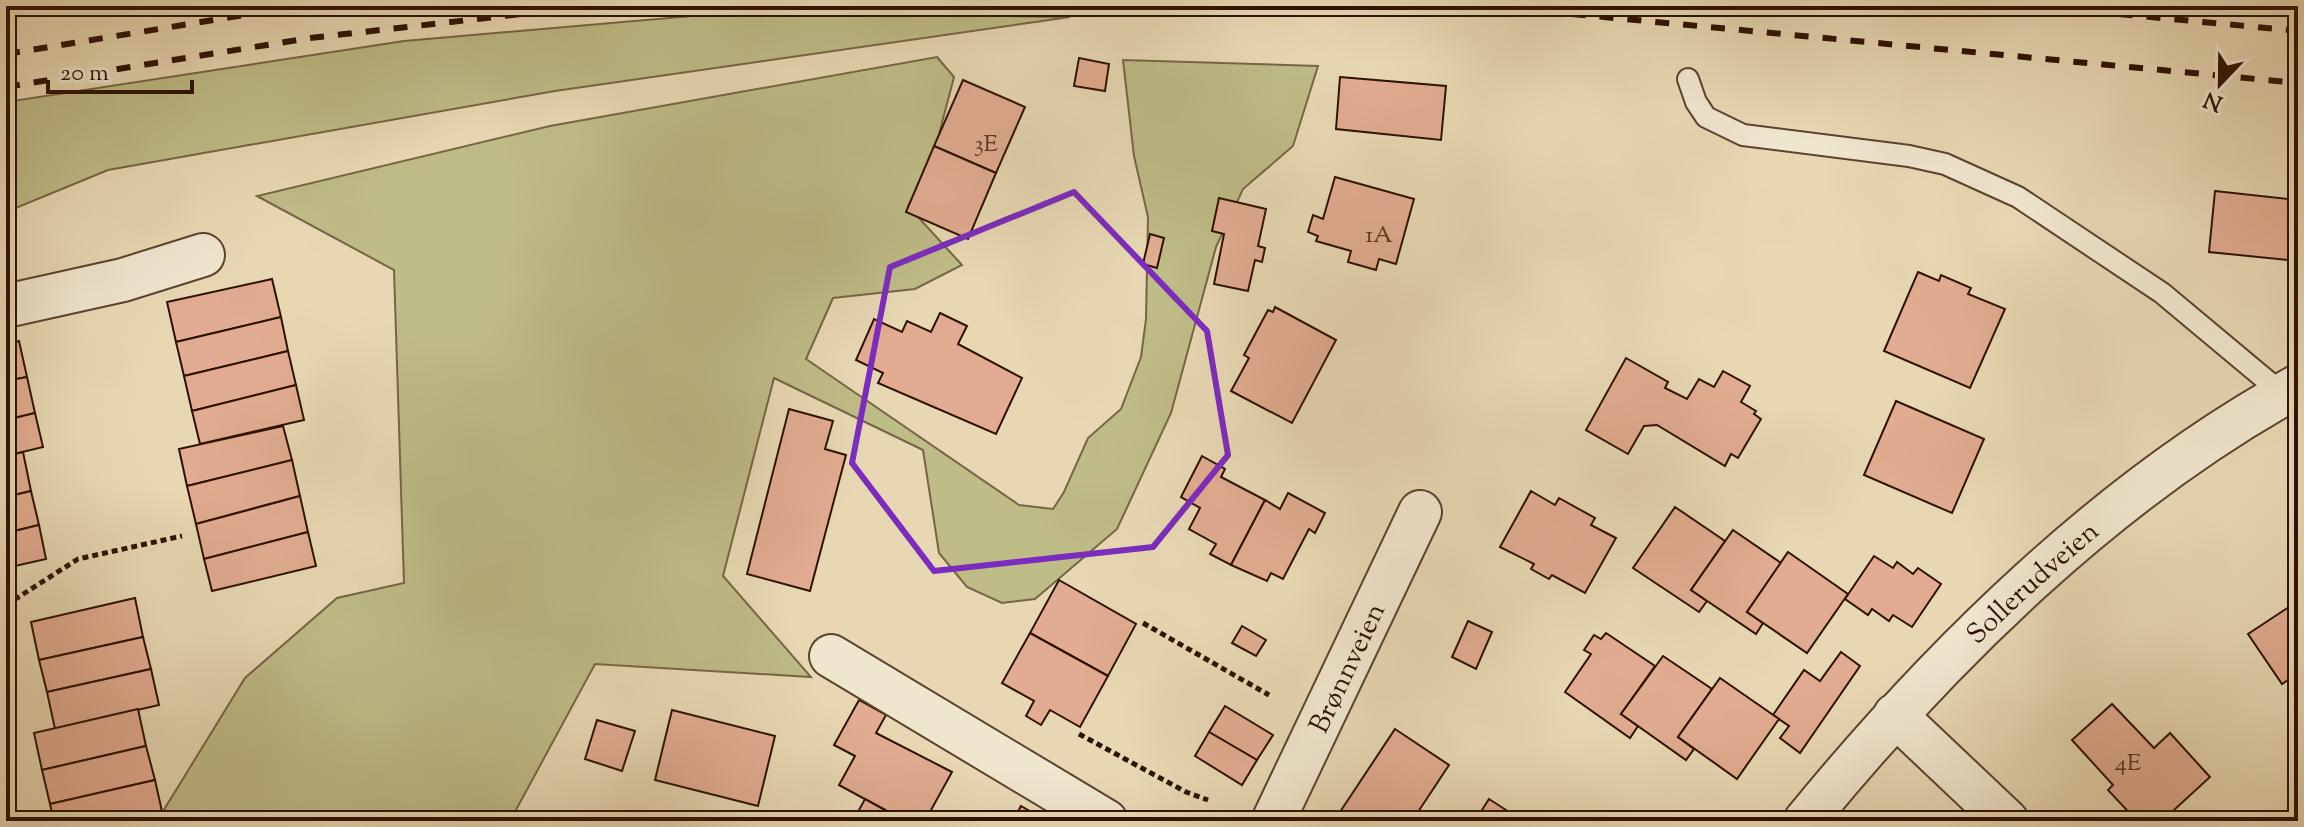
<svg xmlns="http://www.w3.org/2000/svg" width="2304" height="827" font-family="'Sorts Mill Goudy',serif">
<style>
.green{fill:#bebc87;stroke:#766644;stroke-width:2}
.building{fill:#e1ac91;stroke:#2e1102;stroke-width:2}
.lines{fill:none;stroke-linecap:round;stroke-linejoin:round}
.service-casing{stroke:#5c432e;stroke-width:24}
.minor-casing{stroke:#5c432e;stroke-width:46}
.path{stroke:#2e1102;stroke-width:5;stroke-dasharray:6 4;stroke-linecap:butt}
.service{stroke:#efe6ce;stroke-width:20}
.minor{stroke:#efe6ce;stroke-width:42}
.rail{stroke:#2e1102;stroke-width:6;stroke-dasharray:14 14;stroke-linecap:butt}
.marked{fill:none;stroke:#7b2cbf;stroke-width:6;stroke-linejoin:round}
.labels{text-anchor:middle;stroke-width:6;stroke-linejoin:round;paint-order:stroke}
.number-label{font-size:24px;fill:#5b3826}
.street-label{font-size:28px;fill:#2e1102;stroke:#efe6ce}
</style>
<rect width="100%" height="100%" fill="#e7d8b3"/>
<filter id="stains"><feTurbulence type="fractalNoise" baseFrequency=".0025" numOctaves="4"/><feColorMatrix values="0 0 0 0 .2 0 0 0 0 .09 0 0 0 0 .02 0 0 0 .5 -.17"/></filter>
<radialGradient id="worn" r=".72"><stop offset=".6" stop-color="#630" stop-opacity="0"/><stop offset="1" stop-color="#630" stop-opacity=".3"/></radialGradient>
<g class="green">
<polygon points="738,12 1070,17 555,91 108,170 6,212 6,102 404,41"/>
<polygon points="937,57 954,77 933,157 908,206 962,265 915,289 833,298 806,359 1019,505 1053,509 1064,492 1088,438 1121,409 1141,357 1146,319 1148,217 1134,156 1123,60 1318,66 1293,146 1243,189 1216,247 1171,413 1117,529 1035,599 1002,603 967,587 939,553 923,450 774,378 723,576 811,677 595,664 510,821 157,821 245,678 337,598 404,583 394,270 257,196 550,126"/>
</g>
<g class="building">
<polygon points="1079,58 1109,64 1105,91 1074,86"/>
<polygon points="1340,77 1446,86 1441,140 1336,129"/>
<polygon points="963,80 1025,107 996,173 934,146"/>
<polygon points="934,146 996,173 968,239 906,212"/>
<polygon points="1335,177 1414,199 1396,264 1379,259 1376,270 1348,262 1351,251 1316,241 1318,236 1308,232 1313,215 1323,219"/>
<polygon points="2215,191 2298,200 2298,261 2209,252"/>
<polygon points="1219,198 1266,209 1258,246 1265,248 1262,262 1255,260 1248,291 1214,284 1224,234 1212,231"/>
<polygon points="1150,234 1164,238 1157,268 1143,264"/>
<polygon points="1918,272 1939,281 1941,275 1971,288 1968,294 2005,309 1970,388 1884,351"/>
<polygon points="272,279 281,317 176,342 167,302"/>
<polygon points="1275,307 1336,340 1292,423 1231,391 1249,358 1244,355 1268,310 1273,312"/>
<polygon points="940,313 967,326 958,344 1022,378 996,434 878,383 883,373 856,360 874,319 902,332 907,321 931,332"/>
<polygon points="281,317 288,351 184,376 176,342"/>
<polygon points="19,341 27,377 6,381 6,344"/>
<polygon points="288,351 296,385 192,411 184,376"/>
<polygon points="1626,358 1668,382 1665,388 1687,399 1699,379 1714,387 1723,371 1750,386 1741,402 1756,411 1754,414 1761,419 1738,458 1731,454 1725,466 1657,425 1644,426 1628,454 1586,430"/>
<polygon points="27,377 35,413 6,420 6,381"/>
<polygon points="296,385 304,420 200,444 192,411"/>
<polygon points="1896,401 1984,439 1952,513 1864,475"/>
<polygon points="789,409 833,421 825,449 846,455 810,591 747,574"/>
<polygon points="35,413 43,447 6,456 6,420"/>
<polygon points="283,426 292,460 187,486 179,449"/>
<polygon points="23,452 31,491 6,497 6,456"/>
<polygon points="1202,456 1225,469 1221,477 1265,500 1231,565 1210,554 1216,544 1189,529 1200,508 1181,497"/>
<polygon points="292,460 300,496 196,524 187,486"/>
<polygon points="31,491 39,525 6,533 6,497"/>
<polygon points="1531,491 1555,505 1559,498 1595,518 1591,525 1616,538 1585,593 1552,575 1549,579 1531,569 1534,564 1500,547"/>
<polygon points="1288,493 1325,513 1315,533 1309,529 1283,579 1271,573 1267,581 1231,565 1265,500 1280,509"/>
<polygon points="300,496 308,532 204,559 196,524"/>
<polygon points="1675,507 1725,541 1691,590 1707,601 1699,612 1633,568"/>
<polygon points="39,525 46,559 6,568 6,533"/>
<polygon points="1733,530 1781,563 1747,612 1763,623 1756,634 1691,590"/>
<polygon points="308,532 316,566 212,591 204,559"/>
<polygon points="1788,552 1848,594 1807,653 1747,612"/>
<polygon points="1874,556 1893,568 1897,562 1913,574 1918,568 1941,584 1912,627 1893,615 1889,621 1872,609 1868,615 1845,599"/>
<polygon points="1059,580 1136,624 1108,676 1030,633"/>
<polygon points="135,598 143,637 39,660 31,622"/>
<polygon points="2298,601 2298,673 2282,684 2248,634"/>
<polygon points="1468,621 1492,632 1476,669 1452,657"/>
<polygon points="1242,626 1266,640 1256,656 1232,643"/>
<polygon points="1030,633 1108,676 1080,727 1050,710 1041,725 1026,716 1034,701 1002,683"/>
<polygon points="1606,633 1655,666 1621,714 1638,726 1630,738 1565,692 1591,654 1584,650 1594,635 1601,639"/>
<polygon points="143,637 151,669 47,692 39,660"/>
<polygon points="1841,652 1860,666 1800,753 1780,738 1789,726 1773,715 1804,670 1820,681"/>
<polygon points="1663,656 1712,689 1678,737 1694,749 1686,760 1621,714"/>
<polygon points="151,669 159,705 55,729 47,692"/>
<polygon points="1720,678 1779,719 1737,779 1678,737"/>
<polygon points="859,700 886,715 876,733 952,772 925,821 905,821 839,785 855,756 834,745"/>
<polygon points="2112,704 2154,748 2170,733 2210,777 2162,821 2137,821 2108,790 2113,785 2072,740"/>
<polygon points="1225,706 1273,735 1257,760 1209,732"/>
<polygon points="138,709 146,746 42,770 34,733"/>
<polygon points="672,710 775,736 758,806 655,780"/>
<polygon points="597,720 635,731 622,771 585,759"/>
<polygon points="1395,729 1449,765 1412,821 1334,821"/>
<polygon points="1209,732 1257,760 1242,785 1195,756"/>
<polygon points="146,746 155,780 50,804 42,770"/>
<polygon points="155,780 163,816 142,821 54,821 50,804"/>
<polygon points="865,799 905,821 853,821"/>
<polygon points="1489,799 1523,821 1475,821"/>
<polygon points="1021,806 1047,821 1013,821"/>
</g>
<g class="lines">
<defs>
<polyline id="service" points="1688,79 1696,102 1706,117 1743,135 1909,156 1945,164 2018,197 2162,293 2283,394"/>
<g id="minor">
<polyline points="6,306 123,280 203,255"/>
<polyline points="831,656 1106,821"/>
<polyline points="1895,715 2007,821"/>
<path id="s1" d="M1273 821 1420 512"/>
<path id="s2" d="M1805 821C1940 656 2109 489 2298 386"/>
</g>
</defs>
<use href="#service" class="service-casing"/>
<use href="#minor" class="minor-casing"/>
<g class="path">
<polyline points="6,605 78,559 182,536"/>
<polyline points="1143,623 1269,695"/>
<polyline points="1079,734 1186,792 1208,800"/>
</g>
<use href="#service" class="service"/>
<use href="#minor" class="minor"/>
<g class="rail">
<polyline points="1488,6 2298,83"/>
<polyline points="2035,6 2298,31"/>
<polyline points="6,54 299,6"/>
<polyline points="6,87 310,38 592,6"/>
</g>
</g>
<path class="marked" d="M1074 192 1207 331 1228 455 1153 547 934 571 852 463 890 267Z"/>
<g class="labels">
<g class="number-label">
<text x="986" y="151">3E</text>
<text x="1379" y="242">1A</text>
<text x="2128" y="770">4E</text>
</g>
<g class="street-label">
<text dy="10" stroke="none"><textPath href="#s2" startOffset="330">Sollerudveien</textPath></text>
<text dy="10" stroke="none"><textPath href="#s1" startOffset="170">Brønnveien</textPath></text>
</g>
</g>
<rect width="2304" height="827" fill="none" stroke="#e7d8b3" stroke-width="32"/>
<rect x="8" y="8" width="2288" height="811" fill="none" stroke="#2e1102" stroke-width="4"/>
<rect x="16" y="16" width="2272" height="795" fill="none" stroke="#2e1102" stroke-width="2"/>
<g transform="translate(2220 84) rotate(202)" stroke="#efe6ce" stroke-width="6" paint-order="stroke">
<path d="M0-6L14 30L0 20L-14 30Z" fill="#2e1102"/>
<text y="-12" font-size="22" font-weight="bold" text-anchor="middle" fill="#2e1102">N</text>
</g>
<path d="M48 80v12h144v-12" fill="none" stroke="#2e1102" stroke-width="4"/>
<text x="60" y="80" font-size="24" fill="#2e1102" stroke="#efe6ce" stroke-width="6" paint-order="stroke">20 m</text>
<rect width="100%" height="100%" filter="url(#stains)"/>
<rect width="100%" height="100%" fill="url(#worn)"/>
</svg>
